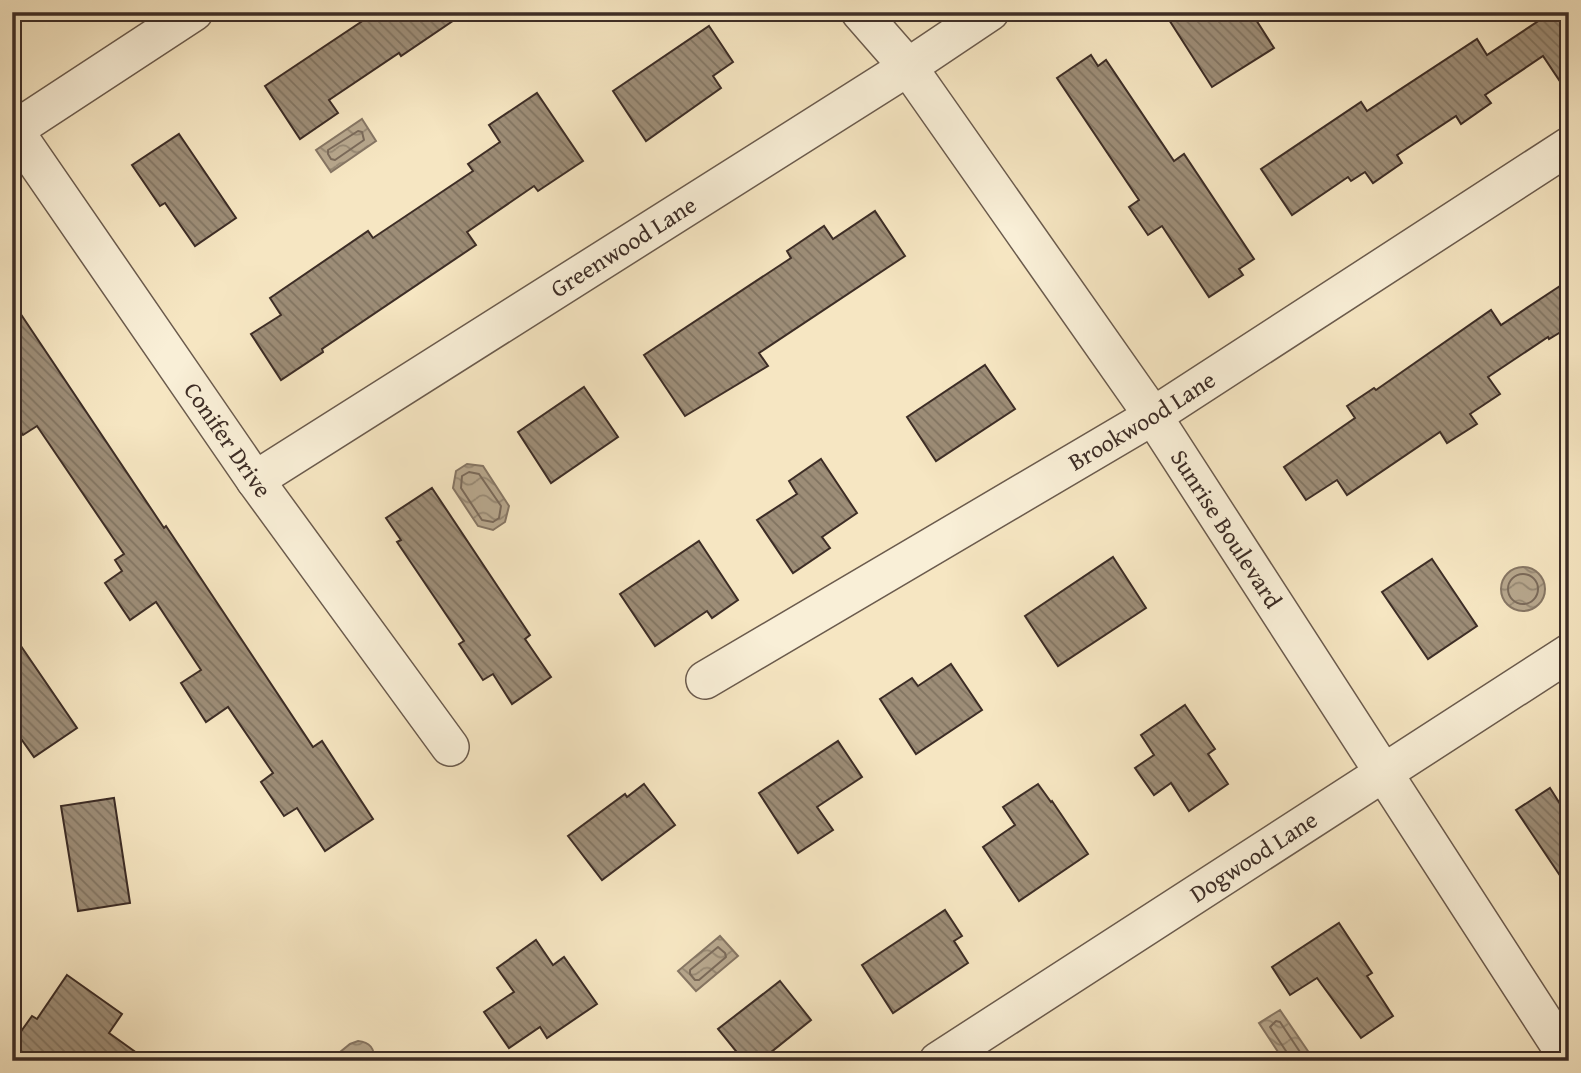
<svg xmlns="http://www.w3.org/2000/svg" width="1581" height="1073" font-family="'Gentium Book Plus',serif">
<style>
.water{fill:url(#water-waves);stroke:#867664;stroke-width:2}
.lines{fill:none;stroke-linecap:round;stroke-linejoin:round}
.shore{stroke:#7a6a5a;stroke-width:2}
.building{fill:url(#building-back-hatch);stroke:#3d2d26;stroke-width:2}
.minor-casing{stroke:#6b5b4d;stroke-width:40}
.minor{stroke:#f9efd7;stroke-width:37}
.labels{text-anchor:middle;stroke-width:5;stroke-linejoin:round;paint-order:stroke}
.street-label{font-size:24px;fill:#3d2d26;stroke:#f9efd7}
</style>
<defs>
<pattern id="water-waves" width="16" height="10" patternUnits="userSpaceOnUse" patternTransform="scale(1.75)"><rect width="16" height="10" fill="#b7a78d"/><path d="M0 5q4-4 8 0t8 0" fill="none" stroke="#968873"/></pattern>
<pattern id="building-back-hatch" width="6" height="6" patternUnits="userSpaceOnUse" patternTransform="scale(1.75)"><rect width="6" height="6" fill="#9d8d77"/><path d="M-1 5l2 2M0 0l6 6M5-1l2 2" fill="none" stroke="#817461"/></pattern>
</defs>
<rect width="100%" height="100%" fill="#f6e6c2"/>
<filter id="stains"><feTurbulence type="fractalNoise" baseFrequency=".00286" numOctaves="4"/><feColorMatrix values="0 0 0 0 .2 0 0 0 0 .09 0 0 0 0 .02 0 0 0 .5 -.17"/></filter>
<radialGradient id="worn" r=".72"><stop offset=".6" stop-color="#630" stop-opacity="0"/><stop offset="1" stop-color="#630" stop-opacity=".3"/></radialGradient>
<g class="water">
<polygon points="362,119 376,141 331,172 316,150"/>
<polygon points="467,464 483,466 509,506 505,522 493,530 478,526 453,488 456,471"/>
<circle cx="1523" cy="589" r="22"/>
<polygon points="720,936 738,956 696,991 678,971"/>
<polygon points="1280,1010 1314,1060 1314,1061 1284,1061 1259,1023"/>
<path d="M358 1041C370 1042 375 1048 374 1061H329L350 1044Z"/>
</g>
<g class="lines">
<g class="shore">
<polygon points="358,131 362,132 364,140 335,160 331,159 328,154 328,150"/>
<polygon points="469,472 479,474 501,506 499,518 493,522 482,520 461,488 462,476"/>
<circle cx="1523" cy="589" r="15"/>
<polygon points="718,947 725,953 726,957 699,980 695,980 690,974 690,970"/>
<polyline points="1289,1061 1288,1054 1270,1027 1276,1021 1280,1022 1306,1061"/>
</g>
</g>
<g class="building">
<polygon points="376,12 466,12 401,56 399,53 329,100 338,113 300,139 265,86"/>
<polygon points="1164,12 1251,12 1274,48 1212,87"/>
<polygon points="1552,12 1569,12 1569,95 1543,56 1485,95 1491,103 1461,124 1456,116 1397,155 1402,163 1373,183 1365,172 1351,181 1348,177 1292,215 1261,169 1361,102 1367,111 1477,39 1487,55"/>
<polygon points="709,26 733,62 713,76 721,88 646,141 613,91"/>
<polygon points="1091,55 1098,66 1106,60 1174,161 1184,154 1254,259 1239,269 1243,275 1209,297 1162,226 1148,235 1129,207 1139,200 1057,78"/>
<polygon points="537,93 583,161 538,191 534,186 467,232 476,245 322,349 323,352 281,380 251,334 281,315 270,298 368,231 373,238 473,171 468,164 500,142 489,125"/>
<polygon points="179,134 236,218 195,246 165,203 160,206 132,165"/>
<polygon points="875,211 905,256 759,353 768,366 685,416 644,355 791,258 787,251 824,226 833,239"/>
<polygon points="1569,280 1569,327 1549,339 1548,337 1488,377 1500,394 1470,414 1477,424 1447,443 1440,432 1347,495 1337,480 1306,500 1284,467 1355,418 1347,406 1374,388 1376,390 1491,310 1501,325"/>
<polygon points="12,301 164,528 166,526 313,747 322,741 373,819 325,851 297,808 284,816 261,782 273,773 228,707 206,722 181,683 201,670 156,602 130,620 105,583 122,571 115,560 124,554 37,426 23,435 12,420"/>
<polygon points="985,365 1015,409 936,461 907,417"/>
<polygon points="584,387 618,437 551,483 518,432"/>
<polygon points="821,459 857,513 822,537 830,548 793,573 757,520 797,494 789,481"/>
<polygon points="432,488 530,635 525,639 551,677 512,704 493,674 483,680 459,644 464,641 397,542 401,540 386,518"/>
<polygon points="699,541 738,600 712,618 707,611 655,646 620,594"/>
<polygon points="1113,557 1146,608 1058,666 1025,616"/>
<polygon points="1432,559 1477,626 1428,659 1382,592"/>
<polygon points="12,633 77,728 34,757 12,726"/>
<polygon points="951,664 982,710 916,754 880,699 912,678 918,686"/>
<polygon points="1185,705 1215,749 1208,754 1228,784 1189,811 1171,783 1154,795 1135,768 1154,755 1141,735"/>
<polygon points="838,741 862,777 817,807 833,830 798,853 759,793"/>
<polygon points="644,784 675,825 602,880 568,836 625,794 627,797"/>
<polygon points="1038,784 1051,802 1052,801 1088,854 1019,901 983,847 1015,825 1003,807"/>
<polygon points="1550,788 1569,818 1569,889 1516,810"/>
<polygon points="114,798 130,903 78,911 61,806"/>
<polygon points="945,910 962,936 954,941 968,963 893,1013 862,965"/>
<polygon points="1339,923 1372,973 1367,976 1393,1016 1361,1038 1317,978 1290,995 1272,967"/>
<polygon points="536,940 553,965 564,957 597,1004 547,1038 540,1027 509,1048 484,1012 514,992 497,968"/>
<polygon points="67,975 122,1014 109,1033 148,1061 27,1061 12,1050 12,1044 32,1016 37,1019"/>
<polygon points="780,981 811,1020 760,1061 744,1061 718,1029"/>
</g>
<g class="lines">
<defs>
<g id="minor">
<path id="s1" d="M860 12 908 67 1153 416 1569 1060"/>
<path id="s2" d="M12 127 255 480 450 747"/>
<polyline points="14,130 194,12"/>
<path id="s3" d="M255 480 908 67 990 12"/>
<path id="s4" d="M705 680 1153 416 1569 146"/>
<path id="s5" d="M938 1061 1569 653"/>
</g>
</defs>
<use href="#minor" class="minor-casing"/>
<use href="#minor" class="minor"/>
</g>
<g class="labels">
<g class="street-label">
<text dy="8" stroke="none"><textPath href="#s3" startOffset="436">Greenwood Lane</textPath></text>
<text dy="8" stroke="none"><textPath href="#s4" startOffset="508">Brookwood Lane</textPath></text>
<text dy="8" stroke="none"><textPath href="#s2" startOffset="380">Conifer Drive</textPath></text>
<text dy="8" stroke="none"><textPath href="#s1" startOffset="634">Sunrise Boulevard</textPath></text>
<text dy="8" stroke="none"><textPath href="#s5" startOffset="376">Dogwood Lane</textPath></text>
</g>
</g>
<rect width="1581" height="1073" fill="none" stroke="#f6e6c2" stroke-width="42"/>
<rect x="14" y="14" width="1553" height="1045" fill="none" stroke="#3d2d26" stroke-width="3.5"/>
<rect x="21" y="21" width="1539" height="1031" fill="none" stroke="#3d2d26" stroke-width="2"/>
<rect width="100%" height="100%" filter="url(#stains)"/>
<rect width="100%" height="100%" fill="url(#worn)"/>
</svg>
